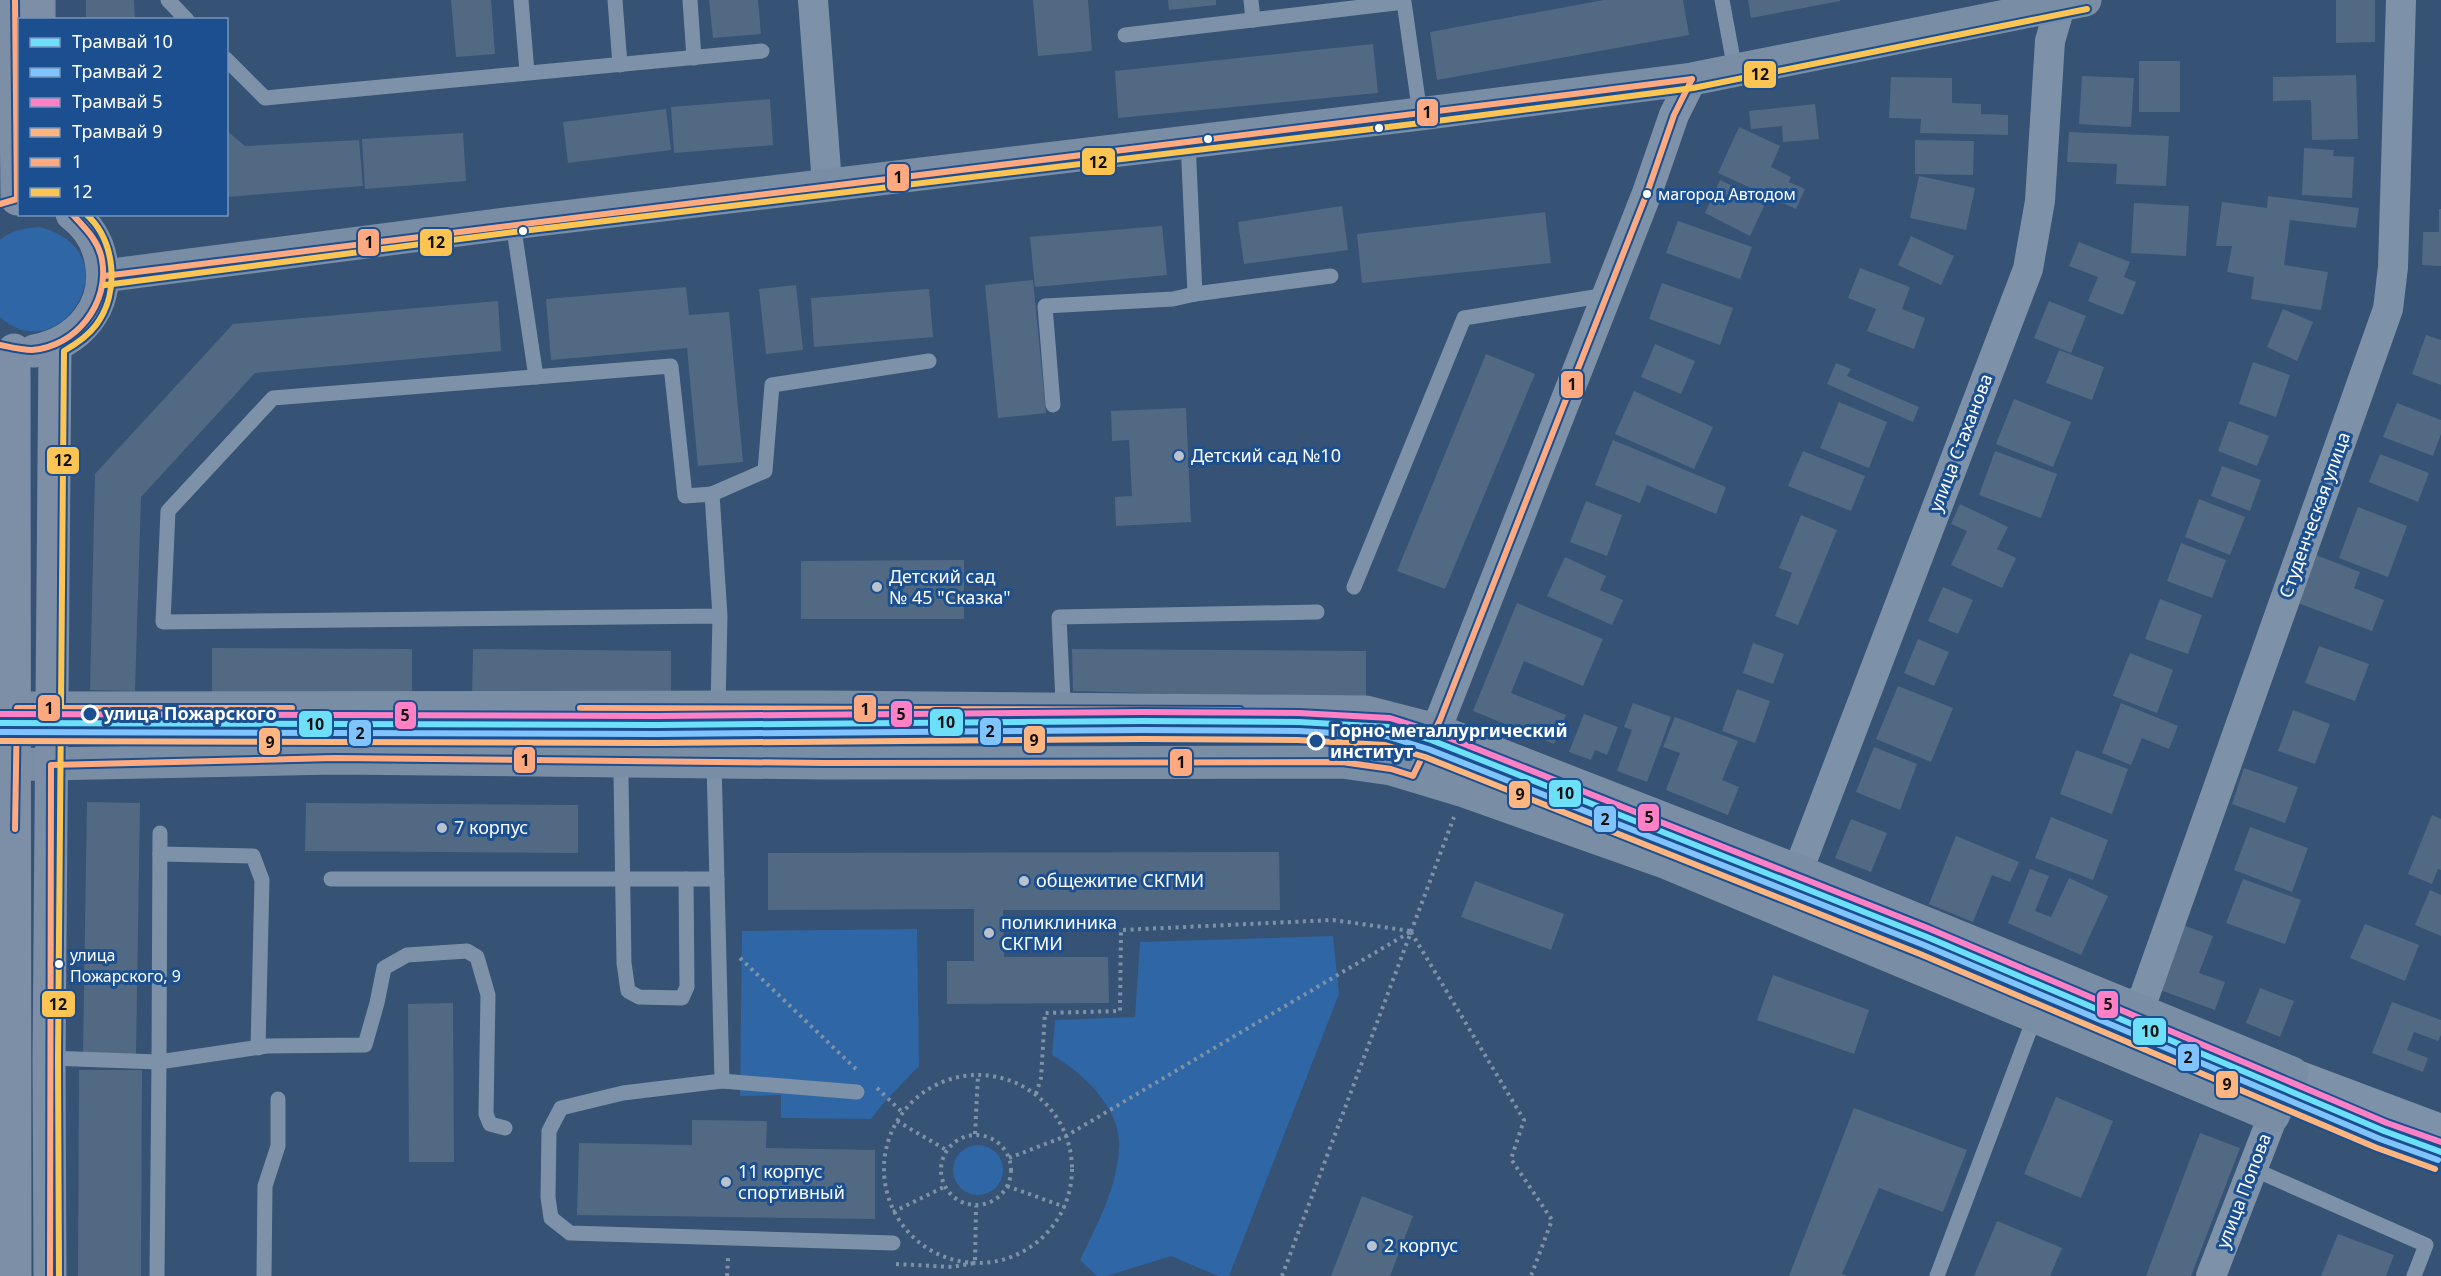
<svg xmlns="http://www.w3.org/2000/svg" width="2441" height="1276" font-family="'Noto Sans',sans-serif">
<style>
.green{fill:#2f66a5}
.building{fill:#526984}
.lines{fill:none;stroke-linecap:round;stroke-linejoin:round}
.path{stroke:#7d92a8;stroke-width:4;stroke-dasharray:3 4.5;stroke-linecap:butt}
.lane{stroke:#7d92a8;stroke-width:15}
.street{stroke:#7d92a8;stroke-width:30}
.secondary{stroke:#798da4;stroke-width:33}
.primary{stroke:#7d8ea7;stroke-width:33}
.bus-1-casing{stroke:#1b4f8f;stroke-width:10}
.bus-2-casing{stroke:#1b4f8f;stroke-width:10}
.bus-1{stroke:#ffa980;stroke-width:6}
.bus-2{stroke:#fcc553;stroke-width:6}
.tram-1-casing{stroke:#1b4f8f;stroke-width:10}
.tram-2-casing{stroke:#1b4f8f;stroke-width:10}
.tram-3-casing{stroke:#1b4f8f;stroke-width:10}
.tram-4-casing{stroke:#1b4f8f;stroke-width:10}
.tram-1{stroke:#6ddff8;stroke-width:6}
.tram-2{stroke:#80c4ff;stroke-width:6}
.tram-3{stroke:#ff80c5;stroke-width:6}
.tram-4{stroke:#ffb580;stroke-width:6}
.bus-dot{fill:#fff;stroke:#1b4f8f;stroke-width:2}
.poi-dot{fill:#b9c2ce;stroke:#1b4f8f;stroke-width:2}
.stop-dot{fill:#1b4f8f;stroke:#fff;stroke-width:3}
.labels{text-anchor:middle;stroke-width:6;stroke-linejoin:round;paint-order:stroke}
.bus-label{font-size:16px;fill:#fff;stroke:#1b4f8f;text-anchor:start}
.street-label{font-size:18px;fill:#fff;stroke:#1b4f8f}
.poi-label{font-size:18px;fill:#fff;stroke:#1b4f8f;text-anchor:start}
.stop-label{font-size:18px;font-weight:bold;fill:#fff;stroke:#1b4f8f;text-anchor:start}
.line-badge{stroke:#1b4f8f;stroke-width:2}
.pale-badge-label{font-size:16px;text-anchor:middle;font-weight:bold;fill:#111}
</style>
<rect width="100%" height="100%" fill="#365274"/>
<g class="green">
<path d="M40 227C136 253 59 372 0 317V240C12 230 24 228 40 227Z"/>
<polygon points="917,929 919,1066 886,1100 871,1119 781,1118 781,1095 740,1096 742,931"/>
<path d="M1333 936 1339 994 1229 1276H1218L1171 1256 1107 1276H1097L1080 1260C1097 1225 1117 1188 1119 1148 1122 1109 1082 1072 1052 1055L1055 1020 1135 1017 1140 942Z"/>
<circle cx="978" cy="1170" r="25"/>
</g>
<g class="building">
<polygon points="86,0 134,0 135,20 86,20"/>
<polygon points="451,0 491,0 495,54 456,57"/>
<polygon points="709,0 758,0 761,34 713,38"/>
<polygon points="1033,0 1088,0 1092,51 1038,56"/>
<polygon points="1168,0 1216,0 1216,5 1169,10"/>
<polygon points="1604,0 1683,0 1689,35 1437,80 1430,32"/>
<polygon points="1748,0 1840,0 1840,1 1751,18"/>
<polygon points="2336,0 2375,0 2375,42 2336,43"/>
<polygon points="1373,44 1378,93 1118,118 1115,71"/>
<rect x="2139" y="61" width="41" height="51"/>
<polygon points="2356,75 2358,139 2312,140 2311,100 2273,101 2273,77"/>
<polygon points="2082,76 2134,78 2131,127 2079,124"/>
<polygon points="1891,77 1952,78 1952,103 1981,104 1981,114 2008,115 2008,135 1920,133 1921,119 1889,118"/>
<polygon points="770,99 773,145 674,153 671,107"/>
<polygon points="1815,104 1819,139 1783,142 1782,126 1751,129 1749,111"/>
<polygon points="666,109 671,150 568,163 563,122"/>
<polygon points="1739,127 1780,146 1771,167 1791,177 1789,182 1805,189 1796,209 1718,173"/>
<polygon points="226,130 245,146 359,140 363,186 226,197"/>
<polygon points="2069,132 2169,136 2166,186 2116,184 2117,164 2067,162"/>
<polygon points="463,133 466,181 365,189 362,139"/>
<polygon points="1915,140 1974,141 1973,175 1915,174"/>
<polygon points="2304,148 2334,150 2333,156 2354,157 2352,198 2302,195"/>
<polygon points="1919,176 1975,188 1966,230 1910,218"/>
<polygon points="1720,180 1766,202 1750,236 1705,213"/>
<polygon points="2268,196 2359,208 2356,228 2290,220 2284,265 2328,272 2321,310 2251,299 2254,277 2227,272 2232,246 2216,246 2222,202 2267,208"/>
<polygon points="2134,203 2189,206 2186,256 2131,253"/>
<polygon points="1342,206 1348,250 1244,264 1238,222"/>
<polygon points="2439,209 2441,209 2441,266 2422,265 2423,232 2439,232"/>
<polygon points="1545,212 1551,263 1362,283 1357,234"/>
<polygon points="1678,221 1752,247 1740,279 1666,253"/>
<polygon points="1162,226 1167,275 1035,287 1030,237"/>
<polygon points="1911,236 1954,256 1941,285 1898,265"/>
<polygon points="2079,242 2130,262 2124,277 2136,282 2123,315 2088,301 2098,277 2069,266"/>
<polygon points="1860,268 1910,287 1902,309 1925,318 1914,349 1867,331 1876,309 1848,298"/>
<polygon points="1033,280 1046,413 998,418 985,285"/>
<polygon points="1662,283 1733,308 1720,345 1649,319"/>
<polygon points="796,285 803,350 766,354 759,289"/>
<polygon points="686,287 689,315 729,312 743,462 698,466 687,348 551,360 546,299"/>
<polygon points="929,289 933,337 814,347 811,298"/>
<polygon points="498,301 501,351 255,373 141,497 135,691 90,690 95,474 233,324"/>
<polygon points="2049,301 2086,316 2071,353 2034,338"/>
<polygon points="2283,309 2313,322 2297,361 2267,347"/>
<polygon points="2426,335 2441,340 2441,385 2412,374"/>
<polygon points="1655,344 1695,361 1681,394 1641,377"/>
<polygon points="2059,350 2104,367 2092,400 2046,383"/>
<polygon points="1486,354 1535,374 1445,589 1397,571"/>
<polygon points="2253,362 2290,375 2276,417 2239,404"/>
<polygon points="1836,363 1851,369 1847,376 1919,407 1913,422 1827,384"/>
<polygon points="1634,391 1713,427 1694,469 1615,434"/>
<polygon points="2014,399 2071,422 2053,467 1996,444"/>
<polygon points="1839,402 1887,422 1869,468 1820,448"/>
<polygon points="2397,403 2441,420 2441,434 2433,456 2383,437"/>
<polygon points="1186,408 1191,522 1116,526 1115,497 1132,496 1129,440 1112,441 1111,411"/>
<polygon points="2229,421 2269,436 2257,466 2218,451"/>
<polygon points="1613,440 1726,487 1716,514 1647,485 1640,503 1595,485"/>
<polygon points="1803,451 1865,476 1851,511 1788,486"/>
<polygon points="1995,451 2057,474 2041,518 1979,495"/>
<polygon points="2380,454 2429,473 2418,502 2369,482"/>
<polygon points="2222,466 2261,480 2250,511 2211,496"/>
<polygon points="2199,499 2245,517 2230,555 2185,537"/>
<polygon points="1586,501 1622,515 1607,556 1570,542"/>
<polygon points="1960,504 2008,527 1997,549 2016,558 2002,588 1951,565 1967,531 1951,524"/>
<polygon points="2358,507 2407,526 2388,577 2339,558"/>
<polygon points="1801,515 1837,530 1798,625 1775,616 1792,573 1779,568"/>
<polygon points="2181,543 2226,560 2212,598 2167,581"/>
<polygon points="2316,555 2360,572 2354,588 2384,600 2372,631 2298,603"/>
<polygon points="1565,557 1606,576 1600,590 1623,600 1612,625 1547,596"/>
<polygon points="964,560 964,619 801,619 801,561"/>
<polygon points="1943,587 1973,600 1958,634 1928,621"/>
<polygon points="2160,599 2202,615 2188,654 2145,639"/>
<polygon points="1517,603 1603,639 1583,686 1524,661 1511,693 1566,715 1554,744 1473,711"/>
<polygon points="1918,639 1949,652 1934,686 1904,673"/>
<polygon points="1753,643 1784,654 1773,684 1743,673"/>
<polygon points="2319,646 2369,664 2355,701 2305,683"/>
<polygon points="212,648 412,649 412,697 212,697"/>
<polygon points="473,649 671,651 671,700 472,697"/>
<polygon points="1072,649 1366,651 1366,699 1073,691"/>
<polygon points="2130,653 2173,670 2157,713 2113,696"/>
<polygon points="1898,686 1953,708 1931,762 1876,739"/>
<polygon points="1737,689 1770,701 1755,743 1722,731"/>
<polygon points="1633,703 1671,717 1647,782 1617,771 1632,730 1624,727"/>
<polygon points="2121,703 2178,726 2169,749 2142,738 2131,765 2102,753"/>
<polygon points="2293,710 2330,724 2315,764 2278,751"/>
<polygon points="1584,714 1618,727 1607,755 1595,750 1591,760 1569,752"/>
<polygon points="1675,717 1738,741 1722,780 1739,787 1728,815 1666,790 1680,753 1663,747"/>
<polygon points="1874,747 1917,764 1900,810 1856,792"/>
<polygon points="2076,750 2128,769 2112,814 2060,794"/>
<polygon points="2244,768 2298,787 2285,823 2232,804"/>
<polygon points="87,802 140,803 136,1055 83,1054"/>
<polygon points="306,803 578,805 578,853 305,851"/>
<polygon points="2432,815 2441,819 2441,870 2438,869 2432,884 2408,874"/>
<polygon points="2051,817 2108,840 2093,880 2035,858"/>
<polygon points="1851,819 1887,833 1871,872 1835,858"/>
<polygon points="2250,827 2308,848 2292,892 2234,870"/>
<polygon points="1956,836 2019,862 2010,882 1992,875 1973,922 1929,904"/>
<polygon points="1279,852 1280,910 1003,910 1004,957 1108,957 1109,1003 947,1004 947,961 974,961 974,909 768,910 768,853"/>
<polygon points="2030,869 2049,876 2035,911 2051,917 2069,878 2108,896 2081,955 2008,923"/>
<polygon points="2243,879 2301,900 2285,944 2226,923"/>
<polygon points="1475,881 1564,914 1551,950 1461,917"/>
<polygon points="2430,890 2441,895 2441,936 2415,925"/>
<polygon points="2365,924 2419,945 2405,981 2350,958"/>
<polygon points="2183,925 2213,936 2199,973 2225,982 2215,1010 2160,990"/>
<polygon points="1773,975 1869,1010 1854,1054 1757,1020"/>
<polygon points="2260,988 2294,1001 2280,1037 2246,1023"/>
<polygon points="2392,1002 2441,1020 2441,1035 2438,1041 2414,1032 2407,1050 2428,1058 2423,1072 2372,1053"/>
<polygon points="453,1003 454,1162 409,1162 408,1004"/>
<polygon points="79,1070 142,1070 141,1276 78,1276"/>
<polygon points="2056,1097 2113,1121 2081,1198 2024,1174"/>
<polygon points="1854,1108 1967,1150 1943,1212 1879,1188 1842,1274 1847,1276 1789,1276"/>
<polygon points="692,1120 767,1121 766,1148 875,1150 875,1219 577,1215 579,1143 692,1145"/>
<polygon points="2200,1133 2240,1148 2191,1276 2146,1276"/>
<polygon points="1362,1196 1413,1216 1390,1276 1331,1276"/>
<polygon points="1997,1221 2062,1248 2050,1276 1974,1276"/>
<polygon points="2338,1234 2394,1255 2386,1276 2321,1276"/>
</g>
<g class="lines">
<g class="path">
<polyline points="1411,932 1524,1120 1511,1159 1552,1220 1531,1276"/>
<polyline points="740,958 858,1071"/>
<circle cx="978" cy="1169" r="94"/>
<polyline points="877,1088 903,1113"/>
<polyline points="1036,1094 1041,1078 1045,1013 1120,1011 1121,930 1333,920 1411,931"/>
<polyline points="897,1121 948,1151"/>
<polyline points="975,1134 978,1075"/>
<circle cx="976" cy="1170" r="35"/>
<polyline points="1009,1158 1066,1136 1410,932"/>
<polyline points="1007,1186 1065,1207"/>
<polyline points="893,1212 946,1186"/>
<polyline points="896,1264 952,1267 975,1263 976,1206"/>
<polyline points="727,1276 728,1258"/>
<polyline points="1282,1276 1454,817"/>
</g>
<g class="lane">
<polyline points="168,0 187,20"/>
<polyline points="521,0 527,72"/>
<polyline points="615,0 620,65"/>
<polyline points="690,0 694,58"/>
<polyline points="1251,0 1253,20"/>
<polyline points="1722,0 1735,70"/>
<polyline points="1125,35 1404,2 1420,114"/>
<polyline points="226,59 265,98 762,51"/>
<polyline points="513,223 536,377"/>
<polyline points="1195,294 1331,276"/>
<polyline points="1053,405 1045,306 1173,299 1195,294 1188,142"/>
<polyline points="712,494 765,471 772,385 929,361"/>
<polyline points="1354,587 1464,318 1607,295"/>
<polyline points="718,707 720,616 163,622 168,511 273,398 671,366 685,496 712,494 720,616"/>
<polyline points="1059,708 1063,701 1059,617 1317,612"/>
<polyline points="714,762 722,1081"/>
<polyline points="621,776 624,963 628,991 639,997 682,998 687,987 686,879"/>
<polyline points="160,854 253,856 262,880 258,1048"/>
<polyline points="331,879 717,879"/>
<polyline points="49,1058 159,1062 160,833"/>
<polyline points="857,1092 722,1081 623,1093 561,1108 549,1131 548,1197 551,1218 570,1233 893,1243"/>
<polyline points="2253,1169 2426,1245 2414,1276"/>
<polyline points="157,1276 159,1062 267,1046 365,1045 377,1003 384,968 407,955 467,951 477,957 488,995 486,1114 490,1124 505,1128"/>
<polyline points="264,1276 265,1186 278,1146 278,1099"/>
<polyline points="1937,1276 2035,1016"/>
</g>
<g class="street">
<polyline points="813,0 827,184"/>
<polyline points="1413,776 1440,720 1647,193 1674,115 1692,79"/>
<polyline points="1798,871 2028,269 2040,201 2050,41 2062,0"/>
<polyline points="2131,1007 2144,997 2388,309 2393,267 2401,0"/>
<polyline points="2292,1073 2441,1129"/>
<polyline points="2211,1276 2273,1116"/>
</g>
<g class="secondary">
<polyline points="104,276 513,223 1420,114 1692,79 2085,0"/>
<polyline points="0,708 825,707 1366,712 1436,730 1798,871 2292,1073 2273,1116 1667,863 1464,791 1391,769 1342,762 825,763 334,758 0,765"/>
</g>
<g class="primary">
<polyline points="15,0 17,199"/>
<polyline points="39,0 39,20"/>
<path d="M14 350C16 659 13 967 15 1276"/>
<path d="M34 351C78 343 110 307 101 261 98 242 88 226 72 214"/>
<polyline points="50,1276 49,1058 55,346"/>
</g>
<defs>
<g id="bus-1">
<polyline points="0,204 17,199 15,0"/>
<path d="M104 276C633 207 1163 147 1692 79"/>
<path d="M0 345C10 347 22 350 32 350 76 347 110 303 102 260 99 241 85 228 72 214"/>
<polyline points="580,708 1240,710"/>
<polyline points="15,829 17,708 292,708"/>
<polyline points="50,1276 51,765 334,758 825,763 1342,762 1391,769 1413,776 1440,720 1647,193 1674,115 1692,79"/>
</g>
<g id="bus-2">
<polyline points="105,285 514,232 1421,123 1693,88 2087,9"/>
<path d="M59 1276 58 1058 64 351C76 344 88 336 96 325 120 293 116 241 86 214"/>
</g>
</defs>
<use href="#bus-1" class="bus-1-casing"/>
<use href="#bus-2" class="bus-2-casing"/>
<use href="#bus-1" class="bus-1"/>
<use href="#bus-2" class="bus-2"/>
<defs>
<polyline id="tram-1" points="0,723 657,725 1142,721 1299,722 1388,727 1431,740 1927,937 2384,1131 2441,1152"/>
<polyline id="tram-2" points="0,732 657,734 1142,730 1299,731 1386,736 1428,749 1924,945 2380,1139 2438,1160"/>
<polyline id="tram-3" points="0,714 657,716 1142,712 1299,713 1390,718 1434,732 1930,929 2387,1123 2441,1142"/>
<polyline id="tram-4" points="0,741 657,743 1142,739 1298,740 1385,745 1425,757 1920,954 2377,1148 2435,1169"/>
</defs>
<use href="#tram-1" class="tram-1-casing"/>
<use href="#tram-2" class="tram-2-casing"/>
<use href="#tram-3" class="tram-3-casing"/>
<use href="#tram-4" class="tram-4-casing"/>
<use href="#tram-1" class="tram-1"/>
<use href="#tram-2" class="tram-2"/>
<use href="#tram-3" class="tram-3"/>
<use href="#tram-4" class="tram-4"/>
</g>
<g class="bus-dot">
<circle cx="1379" cy="128" r="5"/>
<circle cx="1208" cy="139" r="5"/>
<circle cx="1647" cy="194" r="5"/>
<circle cx="523" cy="231" r="5"/>
<circle cx="59" cy="964" r="5"/>
</g>
<g class="poi-dot">
<circle cx="1179" cy="456" r="6"/>
<circle cx="877" cy="587" r="6"/>
<circle cx="442" cy="828" r="6"/>
<circle cx="1024" cy="881" r="6"/>
<circle cx="989" cy="933" r="6"/>
<circle cx="726" cy="1182" r="6"/>
<circle cx="1372" cy="1246" r="6"/>
</g>
<g class="stop-dot">
<circle cx="90" cy="714" r="8"/>
<circle cx="1316" cy="741" r="8"/>
</g>
<g class="labels">
<g class="bus-label">
<text x="1658" y="200">магород Автодом</text>
<text x="70" y="961">улица<tspan x="70" dy="21">Пожарского, 9</tspan></text>
</g>
<g class="street-label">
<text transform="translate(1961 443) rotate(-69)" y="6">улица Стаханова</text>
<text transform="translate(2315 515) rotate(-70)" y="6">Студенческая улица</text>
<text transform="translate(2244 1191) rotate(-69)" y="6">улица Попова</text>
</g>
<g class="poi-label">
<text x="1191" y="462">Детский сад №10</text>
<text x="889" y="583">Детский сад<tspan x="889" dy="21">№ 45 "Сказка"</tspan></text>
<text x="454" y="834">7 корпус</text>
<text x="1036" y="887">общежитие СКГМИ</text>
<text x="1001" y="929">поликлиника<tspan x="1001" dy="21">СКГМИ</tspan></text>
<text x="738" y="1178">11 корпус<tspan x="738" dy="21">спортивный</tspan></text>
<text x="1384" y="1252">2 корпус</text>
</g>
<g class="stop-label">
<text x="104" y="720">улица Пожарского</text>
<text x="1330" y="737">Горно-металлургический<tspan x="1330" dy="21">институт</tspan></text>
</g>
</g>
<g class="line-badge">
<rect x="1743" y="60" width="34" height="29" rx="6" fill="#fcc553"/>
<rect x="1416" y="98" width="23" height="29" rx="6" fill="#ffa980"/>
<rect x="1081" y="147" width="35" height="29" rx="6" fill="#fcc553"/>
<rect x="886" y="163" width="24" height="29" rx="6" fill="#ffa980"/>
<rect x="419" y="228" width="34" height="29" rx="6" fill="#fcc553"/>
<rect x="357" y="228" width="23" height="29" rx="6" fill="#ffa980"/>
<rect x="1560" y="370" width="24" height="29" rx="6" fill="#ffa980"/>
<rect x="46" y="446" width="34" height="29" rx="6" fill="#fcc553"/>
<rect x="37" y="694" width="24" height="28" rx="6" fill="#ffa980"/>
<rect x="853" y="694" width="24" height="29" rx="6" fill="#ffa980"/>
<rect x="890" y="700" width="23" height="28" rx="6" fill="#ff80c5"/>
<rect x="394" y="701" width="23" height="29" rx="6" fill="#ff80c5"/>
<rect x="929" y="708" width="35" height="29" rx="6" fill="#6ddff8"/>
<rect x="298" y="710" width="35" height="28" rx="6" fill="#6ddff8"/>
<rect x="979" y="717" width="23" height="29" rx="6" fill="#80c4ff"/>
<rect x="348" y="719" width="24" height="28" rx="6" fill="#80c4ff"/>
<rect x="1023" y="725" width="23" height="29" rx="6" fill="#ffb580"/>
<rect x="258" y="727" width="23" height="29" rx="6" fill="#ffb580"/>
<rect x="513" y="746" width="23" height="28" rx="6" fill="#ffa980"/>
<rect x="1169" y="748" width="24" height="29" rx="6" fill="#ffa980"/>
<rect x="1548" y="779" width="34" height="29" rx="6" fill="#6ddff8"/>
<rect x="1508" y="780" width="23" height="29" rx="6" fill="#ffb580"/>
<rect x="1637" y="803" width="23" height="29" rx="6" fill="#ff80c5"/>
<rect x="1593" y="805" width="24" height="28" rx="6" fill="#80c4ff"/>
<rect x="41" y="990" width="35" height="28" rx="6" fill="#fcc553"/>
<rect x="2096" y="990" width="23" height="29" rx="6" fill="#ff80c5"/>
<rect x="2132" y="1017" width="35" height="29" rx="6" fill="#6ddff8"/>
<rect x="2177" y="1043" width="23" height="29" rx="6" fill="#80c4ff"/>
<rect x="2215" y="1070" width="24" height="29" rx="6" fill="#ffb580"/>
</g>
<g class="pale-badge-label">
<text x="1760" y="80">12</text>
<text x="1427" y="118">1</text>
<text x="1098" y="168">12</text>
<text x="898" y="183">1</text>
<text x="436" y="248">12</text>
<text x="369" y="248">1</text>
<text x="1572" y="390">1</text>
<text x="63" y="466">12</text>
<text x="49" y="714">1</text>
<text x="865" y="715">1</text>
<text x="901" y="720">5</text>
<text x="405" y="721">5</text>
<text x="946" y="728">10</text>
<text x="315" y="730">10</text>
<text x="990" y="737">2</text>
<text x="360" y="739">2</text>
<text x="1034" y="746">9</text>
<text x="270" y="748">9</text>
<text x="525" y="766">1</text>
<text x="1181" y="768">1</text>
<text x="1565" y="799">10</text>
<text x="1520" y="800">9</text>
<text x="1649" y="823">5</text>
<text x="1605" y="825">2</text>
<text x="58" y="1010">12</text>
<text x="2108" y="1010">5</text>
<text x="2150" y="1037">10</text>
<text x="2188" y="1063">2</text>
<text x="2227" y="1090">9</text>
</g>
<rect x="18" y="18" width="210" height="198" fill="#1b4f8f" stroke="#7695bc" stroke-width="1.5"/>
<rect x="30" y="38" width="30" height="9" fill="#6ddff8" stroke="#7695bc" stroke-width="1.5"/>
<text x="72" y="48" font-size="18" fill="#ffffff">Трамвай 10</text>
<rect x="30" y="68" width="30" height="9" fill="#80c4ff" stroke="#7695bc" stroke-width="1.5"/>
<text x="72" y="78" font-size="18" fill="#ffffff">Трамвай 2</text>
<rect x="30" y="98" width="30" height="9" fill="#ff80c5" stroke="#7695bc" stroke-width="1.5"/>
<text x="72" y="108" font-size="18" fill="#ffffff">Трамвай 5</text>
<rect x="30" y="128" width="30" height="9" fill="#ffb580" stroke="#7695bc" stroke-width="1.5"/>
<text x="72" y="138" font-size="18" fill="#ffffff">Трамвай 9</text>
<rect x="30" y="158" width="30" height="9" fill="#ffa980" stroke="#7695bc" stroke-width="1.5"/>
<text x="72" y="168" font-size="18" fill="#ffffff">1</text>
<rect x="30" y="188" width="30" height="9" fill="#fcc553" stroke="#7695bc" stroke-width="1.5"/>
<text x="72" y="198" font-size="18" fill="#ffffff">12</text>
</svg>
